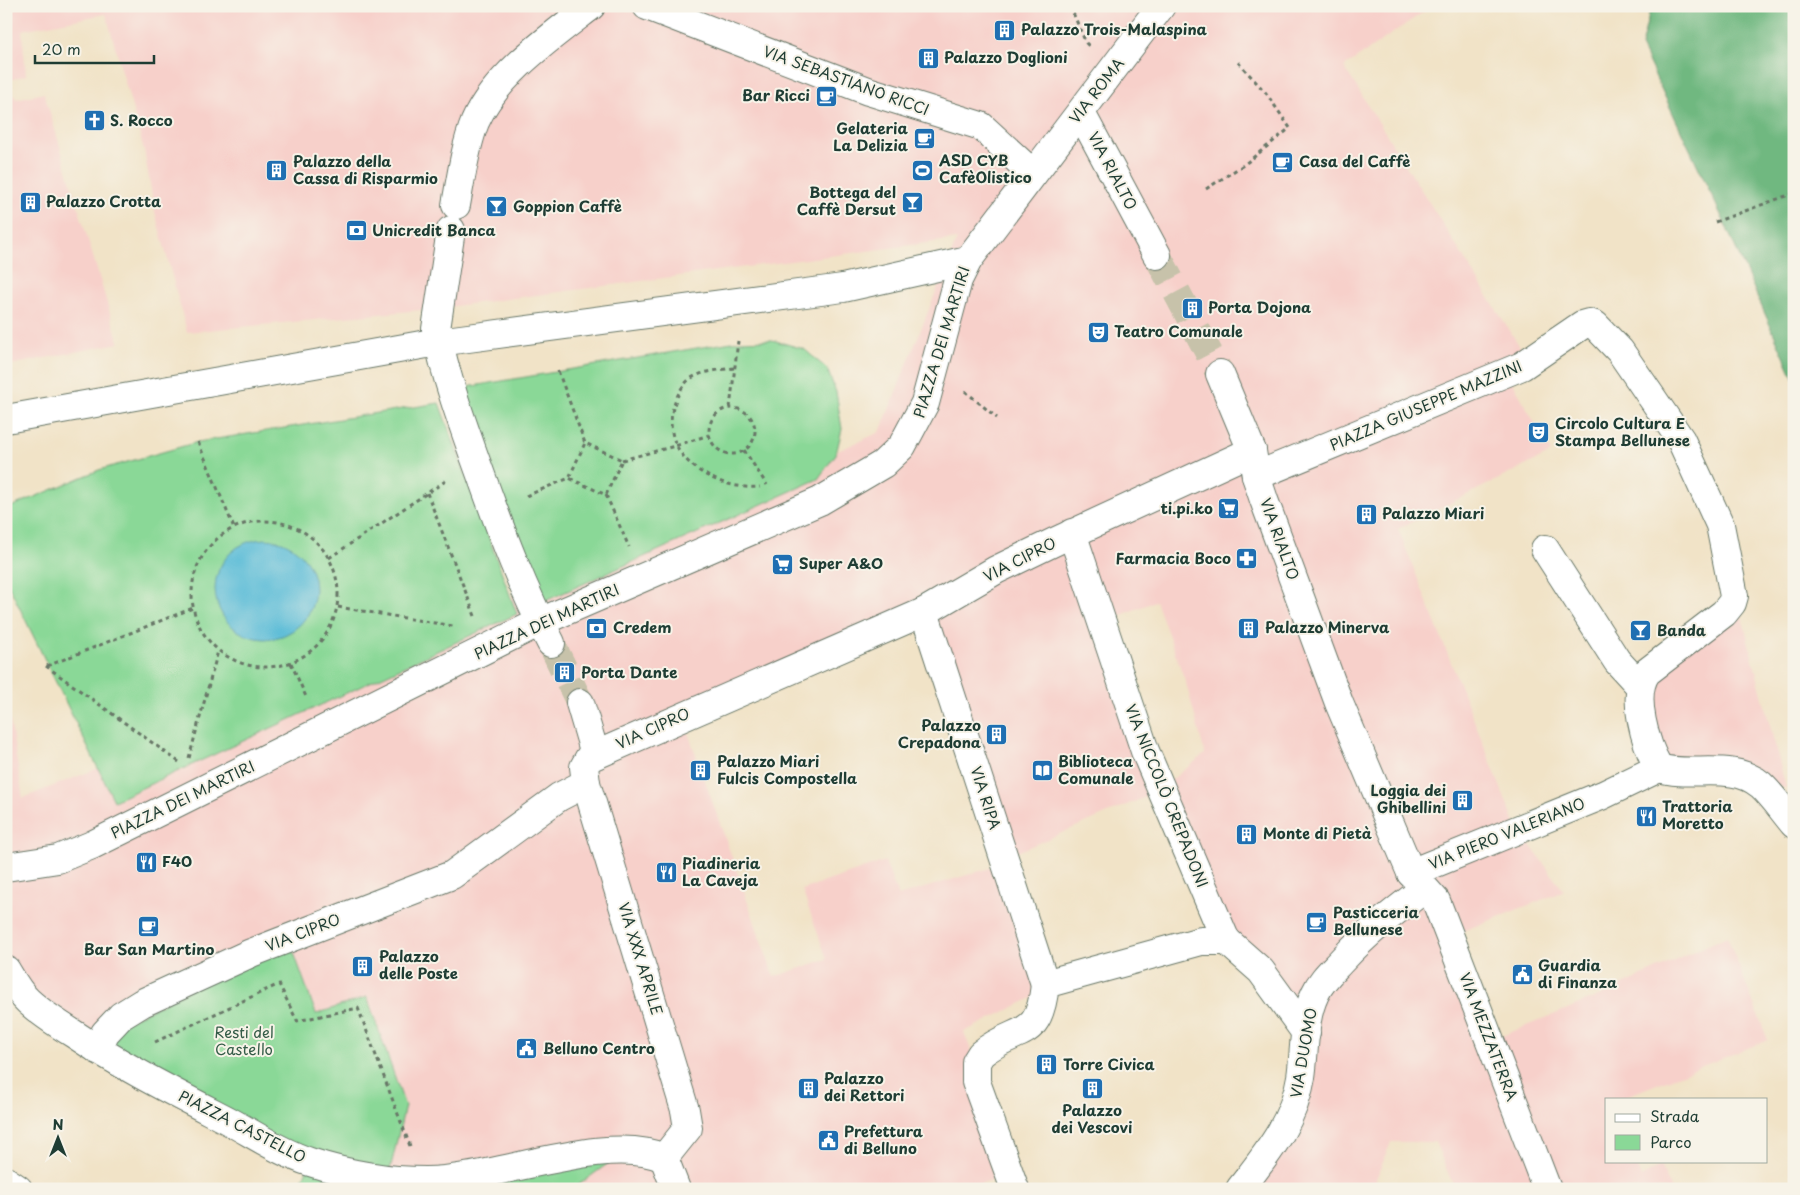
<svg xmlns="http://www.w3.org/2000/svg" width="1800" height="1195" font-family="'Playpen Sans',sans-serif">
<style>
.built{fill:#f7d0ca;fill-rule:evenodd}
.green{fill:#8ad897;stroke:#548a66}
.forest{fill:#6fb880;stroke:#477a5a}
.water{fill:#59bbd7;stroke:#3c7c86}
.lines{fill:none;stroke-linecap:round;stroke-linejoin:round}
.street-tunnel{stroke:#c7c2aa;stroke-width:28;stroke-dasharray:28 14;stroke-linecap:butt}
.street-casing{stroke:#687767;stroke-width:30}
.path{stroke:#687767;stroke-width:3;stroke-dasharray:4 4;stroke-linecap:butt}
.street{stroke:#fff;stroke-width:28}
.labels{text-anchor:middle;stroke-width:4;stroke-linejoin:round;paint-order:stroke}
.poi-label{font-size:15px;font-weight:bold;fill:#1f3d34;stroke:#f7f3e8;text-anchor:start}
.street-label{font-size:15px;fill:#1f3d34;stroke:#f7f3e8}
.park-label{font-size:15px;fill:#345c48;stroke:#f7f3e8}
</style>
<rect width="100%" height="100%" fill="#f7f3e8"/>
<filter id="ink" filterUnits="userSpaceOnUse"><feTurbulence type="fractalNoise" baseFrequency=".02" numOctaves="2"/><feDisplacementMap in="SourceGraphic" scale="10" xChannelSelector="R" yChannelSelector="G"/><feConvolveMatrix kernelMatrix="1 2 1 2 8 2 1 2 1" color-interpolation-filters="sRGB"/></filter>
<filter id="wash" filterUnits="userSpaceOnUse"><feTurbulence type="fractalNoise" baseFrequency=".0096" numOctaves="4" result="noise"/><feDisplacementMap in="SourceGraphic" scale="20" xChannelSelector="R" yChannelSelector="G"/><feGaussianBlur stdDeviation="1.12" result="paint"/><feColorMatrix in="noise" values="0 0 0 0 0 0 0 0 0 0 0 0 0 0 0 0 0 1.4 0 .05"/><feComposite in="paint" operator="in"/></filter>
<g filter="url(#wash)">
<rect width="100%" height="100%" fill="#f1e3c7"/>
<g class="built">
<path d="M6 6H1432L1344 67 1525 355 1503 364 1551 453 1398 529 1516 826 1564 891 1453 935 1495 1039 1606 993 1727 936 1768 1040 1619 1099H1606V1161H1634L1641 1177 1660 1166 1672 1189H1455L1435 1142H1391L1372 1189H1239L1282 1151 1308 1041 1235 943 1157 792 1008 856 932 615 684 721 774 977 827 959 802 890 885 861 898 896 1010 862 1050 989 964 1032 1016 1171 966 1189H392L88 1056 6 981V695L23 798 370 661 880 432 957 239 432 309 187 332 155 212 144 150 106 14 22 30 26 75 7 81 16 99 44 93 119 343 6 366ZM1156 601 1186 683 1205 754 1157 791 1099 624Z"/>
<polygon points="1738,601 1786,788 1649,766 1641,674"/>
</g>
<g class="green">
<polygon points="772,340 804,349 827,369 836,392 842,429 836,454 818,479 543,602 461,388 738,341"/>
<polygon points="439,403 517,614 114,801 6,580 6,509 99,470 198,442"/>
<polygon points="289,939 316,1014 367,997 405,1106 388,1179 625,1151 573,1189 298,1189 310,1163 98,1050 105,1033"/>
</g>
<polygon class="forest" points="1651,6 1794,6 1794,379 1721,215 1641,46"/>
<circle class="water" cx="265" cy="589" r="50"/>
</g>
<g filter="url(#ink)">
<g class="lines">
<g class="street-tunnel">
<polyline points="1157,255 1220,374"/>
<polyline points="551,643 580,703"/>
</g>
<defs>
<g id="street">
<polyline points="647,6 868,91 981,126 1032,173"/>
<polyline points="1081,113 1157,255"/>
<path d="M456 205C461 178 465 147 475 122 495 76 552 36 591 6"/>
<path d="M451 230 436 329C446 380 464 428 482 478 502 534 523 590 551 643"/>
<polyline points="1220,374 1252,451 1256,476 1264,500 1339,703 1411,873 1436,901 1547,1189"/>
<polyline points="6,419 438,342 843,288 968,260"/>
<path d="M1256 476 1522 366 1582 325 1589 323 1595 325 1620 351 1681 440 1720 525 1734 596 1732 603 1724 613 1647 672C1630 695 1646 746 1659 768"/>
<polyline points="1072,533 1145,751 1224,936 1227,941 1261,971 1306,1033"/>
<polyline points="1545,549 1617,661 1640,686"/>
<polyline points="924,612 1045,984"/>
<polyline points="580,703 595,754"/>
<path d="M1659 768C1691 778 1733 761 1761 785 1773 796 1783 811 1794 824"/>
<polyline points="6,867 58,859 92,845 540,622 820,501 883,464 902,446 925,403 958,280 968,260 1161,6"/>
<polyline points="1411,873 1603,795 1659,768"/>
<path d="M6 970C12 980 19 993 28 1001 42 1014 58 1024 74 1034 123 1067 177 1094 229 1121 255 1135 282 1153 310 1162 347 1174 387 1181 426 1181 492 1181 607 1132 664 1158"/>
<polyline points="98,1050 105,1033 121,1016 142,1003 251,953 452,875 559,797 586,783"/>
<polyline points="664,1158 688,1128 685,1110 586,783 584,767 589,758 924,612 996,570 1054,542 1252,451"/>
<polyline points="664,1158 676,1189"/>
<polyline points="6,1181 18,1189"/>
<path d="M1015 1189 976 1082V1062L981 1054C1017 1024 1039 1044 1045 984L1201 941H1227"/>
<path d="M1240 1189C1267 1154 1294 1122 1301 1077 1305 1050 1303 1019 1315 994 1321 980 1333 970 1343 959 1369 931 1394 912 1424 889"/>
</g>
</defs>
<use href="#street" class="street-casing"/>
<g class="path">
<polyline points="1070,6 1086,43 1089,46"/>
<polyline points="1206,189 1245,164 1290,128 1266,93 1237,61"/>
<polyline points="1715,222 1794,193"/>
<path d="M734 368C721 370 701 371 690 379 681 385 676 399 673 408 660 458 716 491 760 487"/>
<polyline points="558,371 585,443"/>
<polyline points="965,391 997,418"/>
<polyline points="730,408 738,341"/>
<circle cx="732" cy="431" r="23"/>
<polyline points="198,442 234,528"/>
<polyline points="744,450 767,485"/>
<polyline points="622,460 675,446 709,435"/>
<polyline points="427,493 475,616"/>
<polyline points="606,495 629,547"/>
<polyline points="526,496 569,478 585,443 622,460 606,495 569,478"/>
<circle cx="265" cy="594" r="73"/>
<polyline points="329,558 447,480"/>
<polyline points="338,607 453,626"/>
<polyline points="291,663 307,699"/>
<polyline points="46,666 179,762"/>
<polyline points="47,666 193,608"/>
<polyline points="189,758 218,651"/>
<polyline points="155,1042 279,984 297,1021 358,1008 410,1146"/>
</g>
<use href="#street" class="street"/>
</g>
</g>
<defs>
<symbol id="building-square" viewBox="-11 -11 22 22"><rect x="-9" y="-9" width="18" height="18" rx="4" fill="#1f6fb2" stroke="#f7f3e8"/><path d="M-4-6H4V6H1V3H-1V6H-4ZM-2.5-4.3h1.7v1.8h-1.7ZM.8-4.3h1.7v1.8H.8ZM-2.5-1h1.7V.8h-1.7ZM.8-1h1.7V.8H.8Z" fill="#fff"/></symbol>
<symbol id="cafe-square" viewBox="-11 -11 22 22"><rect x="-9" y="-9" width="18" height="18" rx="4" fill="#1f6fb2" stroke="#f7f3e8"/><path d="M-5.5-4.5H6V0H3Q3 3.5 0 3.5H-2.5Q-5.5 3.5-5.5 0ZM3-3.2v2h1.7v-2ZM-6 4.5H4V6H-6Z" fill="#fff"/></symbol>
<symbol id="church-square" viewBox="-11 -11 22 22"><rect x="-9" y="-9" width="18" height="18" rx="4" fill="#1f6fb2" stroke="#f7f3e8"/><path d="M-1.2-6h2.4v3.5h3.3v2.4h-3.3V6h-2.4V-.1h-3.3v-2.4h3.3Z" fill="#fff"/></symbol>
<symbol id="stadium-square" viewBox="-11 -11 22 22"><rect x="-9" y="-9" width="18" height="18" rx="4" fill="#1f6fb2" stroke="#f7f3e8"/><path d="M0-5a6.5 5 0 1 0 0 10a6.5 5 0 1 0 0-10ZM-3.5-1.8h7v3.6h-7Z" fill="#fff"/></symbol>
<symbol id="bar-square" viewBox="-11 -11 22 22"><rect x="-9" y="-9" width="18" height="18" rx="4" fill="#1f6fb2" stroke="#f7f3e8"/><path d="M-6-5H6L.8 .8V4.5H3.5V6h-7V4.5H-.8V.8Z" fill="#fff"/></symbol>
<symbol id="bank-square" viewBox="-11 -11 22 22"><rect x="-9" y="-9" width="18" height="18" rx="4" fill="#1f6fb2" stroke="#f7f3e8"/><path d="M-6-4H6V4H-6ZM0-2.3a2.3 2.3 0 1 0 0 4.6a2.3 2.3 0 1 0 0-4.6Z" fill="#fff"/></symbol>
<symbol id="theatre-square" viewBox="-11 -11 22 22"><rect x="-9" y="-9" width="18" height="18" rx="4" fill="#1f6fb2" stroke="#f7f3e8"/><path d="M-5-5.5Q0-4 5-5.5V0Q5 5 0 6Q-5 5-5 0ZM-3.3-2.5H-1v1.5H-3.3ZM1-2.5H3.3v1.5H1ZM-2.8 1Q0 5.5 2.8 1Z" fill="#fff"/></symbol>
<symbol id="supermarket-square" viewBox="-11 -11 22 22"><rect x="-9" y="-9" width="18" height="18" rx="4" fill="#1f6fb2" stroke="#f7f3e8"/><path d="M-6-5.5h2.5l.6 2H6L4.5 2H-2.5L-4.4-4H-6ZM-1.5 3.2a1.3 1.3 0 1 0 .1 0ZM3 3.2a1.3 1.3 0 1 0 .1 0Z" fill="#fff"/></symbol>
<symbol id="pharmacy-square" viewBox="-11 -11 22 22"><rect x="-9" y="-9" width="18" height="18" rx="4" fill="#1f6fb2" stroke="#f7f3e8"/><path d="M-2-6h4v4h4v4h-4v4h-4v-4h-4v-4h4Z" fill="#fff"/></symbol>
<symbol id="library-square" viewBox="-11 -11 22 22"><rect x="-9" y="-9" width="18" height="18" rx="4" fill="#1f6fb2" stroke="#f7f3e8"/><path d="M-6-4Q-3-5.5-.7-3.5V5Q-3 3-6 4ZM6-4Q3-5.5 .7-3.5V5Q3 3 6 4Z" fill="#fff"/></symbol>
<symbol id="restaurant-square" viewBox="-11 -11 22 22"><rect x="-9" y="-9" width="18" height="18" rx="4" fill="#1f6fb2" stroke="#f7f3e8"/><path d="M-5-6h1v4h1v-4h1v4h1v-4h1v5L-1.5 .5V6h-2V.5L-5-1ZM5-6V6H3V1.5H1.5Q1.5-4 5-6Z" fill="#fff"/></symbol>
<symbol id="civic-square" viewBox="-11 -11 22 22"><rect x="-9" y="-9" width="18" height="18" rx="4" fill="#1f6fb2" stroke="#f7f3e8"/><path d="M-.6-6.5H3V-4.5H.6V-3L4-1V1h2V6H-6V1h2V-1L-.6-3ZM-1.2 2.5V6h2.4V2.5Z" fill="#fff"/></symbol>
</defs>
<g fill-rule="evenodd">
<use href="#building-square" x="992" y="18" width="25" height="25"/>
<use href="#building-square" x="916" y="46" width="25" height="25"/>
<use href="#cafe-square" x="814" y="84" width="25" height="25"/>
<use href="#church-square" x="82" y="108" width="25" height="25"/>
<use href="#cafe-square" x="912" y="126" width="25" height="25"/>
<use href="#cafe-square" x="1270" y="150" width="25" height="25"/>
<use href="#stadium-square" x="910" y="158" width="25" height="25"/>
<use href="#building-square" x="264" y="158" width="25" height="25"/>
<use href="#building-square" x="18" y="190" width="25" height="25"/>
<use href="#bar-square" x="900" y="190" width="25" height="25"/>
<use href="#bar-square" x="484" y="194" width="25" height="25"/>
<use href="#bank-square" x="344" y="218" width="25" height="25"/>
<use href="#building-square" x="1180" y="296" width="25" height="25"/>
<use href="#theatre-square" x="1086" y="320" width="25" height="25"/>
<use href="#theatre-square" x="1526" y="420" width="25" height="25"/>
<use href="#supermarket-square" x="1216" y="496" width="25" height="25"/>
<use href="#building-square" x="1354" y="502" width="25" height="25"/>
<use href="#pharmacy-square" x="1234" y="546" width="25" height="25"/>
<use href="#supermarket-square" x="770" y="552" width="25" height="25"/>
<use href="#bank-square" x="584" y="616" width="25" height="25"/>
<use href="#building-square" x="1236" y="616" width="25" height="25"/>
<use href="#bar-square" x="1628" y="618" width="25" height="25"/>
<use href="#building-square" x="552" y="660" width="25" height="25"/>
<use href="#building-square" x="984" y="722" width="25" height="25"/>
<use href="#building-square" x="688" y="758" width="25" height="25"/>
<use href="#library-square" x="1030" y="758" width="25" height="25"/>
<use href="#building-square" x="1450" y="788" width="25" height="25"/>
<use href="#restaurant-square" x="1634" y="804" width="25" height="25"/>
<use href="#building-square" x="1234" y="822" width="25" height="25"/>
<use href="#restaurant-square" x="134" y="850" width="25" height="25"/>
<use href="#restaurant-square" x="654" y="860" width="25" height="25"/>
<use href="#cafe-square" x="1304" y="910" width="25" height="25"/>
<use href="#cafe-square" x="136" y="914" width="25" height="25"/>
<use href="#building-square" x="350" y="954" width="25" height="25"/>
<use href="#civic-square" x="1510" y="962" width="25" height="25"/>
<use href="#civic-square" x="514" y="1036" width="25" height="25"/>
<use href="#building-square" x="1034" y="1052" width="25" height="25"/>
<use href="#building-square" x="796" y="1076" width="25" height="25"/>
<use href="#building-square" x="1080" y="1076" width="25" height="25"/>
<use href="#civic-square" x="816" y="1128" width="25" height="25"/>
</g>
<g class="labels">
<g class="poi-label">
<text x="1021" y="35">Palazzo Trois-Malaspina</text>
<text x="944" y="63">Palazzo Doglioni</text>
<text x="810" y="101" text-anchor="end">Bar Ricci</text>
<text x="110" y="126">S. Rocco</text>
<text x="908" y="134" text-anchor="end">Gelateria<tspan x="908" dy="17">La Delizia</tspan></text>
<text x="939" y="166">ASD CYB<tspan x="939" dy="17">CafèOlistico</tspan></text>
<text x="293" y="167">Palazzo della<tspan x="293" dy="17">Cassa di Risparmio</tspan></text>
<text x="1299" y="167">Casa del Caffè</text>
<text x="896" y="198" text-anchor="end">Bottega del<tspan x="896" dy="17">Caffè Dersut</tspan></text>
<text x="46" y="207">Palazzo Crotta</text>
<text x="513" y="212">Goppion Caffè</text>
<text x="372" y="236">Unicredit Banca</text>
<text x="1208" y="313">Porta Dojona</text>
<text x="1114" y="337">Teatro Comunale</text>
<text x="1555" y="429">Circolo Cultura E<tspan x="1555" dy="17">Stampa Bellunese</tspan></text>
<text x="1213" y="514" text-anchor="end">ti.pi.ko</text>
<text x="1382" y="519">Palazzo Miari</text>
<text x="1231" y="564" text-anchor="end">Farmacia Boco</text>
<text x="799" y="569">Super A&amp;O</text>
<text x="613" y="633">Credem</text>
<text x="1265" y="633">Palazzo Minerva</text>
<text x="1657" y="636">Banda</text>
<text x="581" y="678">Porta Dante</text>
<text x="981" y="731" text-anchor="end">Palazzo<tspan x="981" dy="17">Crepadona</tspan></text>
<text x="717" y="767">Palazzo Miari<tspan x="717" dy="17">Fulcis Compostella</tspan></text>
<text x="1058" y="767">Biblioteca<tspan x="1058" dy="17">Comunale</tspan></text>
<text x="1446" y="796" text-anchor="end">Loggia dei<tspan x="1446" dy="17">Ghibellini</tspan></text>
<text x="1662" y="812">Trattoria<tspan x="1662" dy="17">Moretto</tspan></text>
<text x="1263" y="839">Monte di Pietà</text>
<text x="162" y="867">F40</text>
<text x="682" y="869">Piadineria<tspan x="682" dy="17">La Caveja</tspan></text>
<text x="1333" y="918">Pasticceria<tspan x="1333" dy="17">Bellunese</tspan></text>
<text x="149" y="955" text-anchor="middle">Bar San Martino</text>
<text x="379" y="962">Palazzo<tspan x="379" dy="17">delle Poste</tspan></text>
<text x="1538" y="971">Guardia<tspan x="1538" dy="17">di Finanza</tspan></text>
<text x="543" y="1054">Belluno Centro</text>
<text x="1063" y="1070">Torre Civica</text>
<text x="824" y="1084">Palazzo<tspan x="824" dy="17">dei Rettori</tspan></text>
<text x="1092" y="1116" text-anchor="middle">Palazzo<tspan x="1092" dy="17">dei Vescovi</tspan></text>
<text x="844" y="1137">Prefettura<tspan x="844" dy="17">di Belluno</tspan></text>
</g>
<g class="street-label">
<text transform="translate(846 81) rotate(20)" y="5">VIA SEBASTIANO RICCI</text>
<text transform="translate(1097 91) rotate(-52)" y="5">VIA ROMA</text>
<text transform="translate(1112 171) rotate(62)" y="5">VIA RIALTO</text>
<text transform="translate(942 342) rotate(-73)" y="5">PIAZZA DEI MARTIRI</text>
<text transform="translate(1426 406) rotate(-23)" y="5">PIAZZA GIUSEPPE MAZZINI</text>
<text transform="translate(1279 539) rotate(70)" y="5">VIA RIALTO</text>
<text transform="translate(1020 560) rotate(-27)" y="5">VIA CIPRO</text>
<text transform="translate(547 622) rotate(-25)" y="5">PIAZZA DEI MARTIRI</text>
<text transform="translate(653 729) rotate(-24)" y="5">VIA CIPRO</text>
<text transform="translate(1166 796) rotate(68)" y="5">VIA NICCOLÒ CREPADONI</text>
<text transform="translate(985 798) rotate(72)" y="5">VIA RIPA</text>
<text transform="translate(183 800) rotate(-26)" y="5">PIAZZA DEI MARTIRI</text>
<text transform="translate(1507 834) rotate(-22)" y="5">VIA PIERO VALERIANO</text>
<text transform="translate(303 933) rotate(-21)" y="5">VIA CIPRO</text>
<text transform="translate(640 959) rotate(73)" y="5">VIA XXX APRILE</text>
<text transform="translate(1488 1037) rotate(69)" y="5">VIA MEZZATERRA</text>
<text transform="translate(1304 1053) rotate(-80)" y="5">VIA DUOMO</text>
<text transform="translate(242 1127) rotate(27)" y="5">PIAZZA CASTELLO</text>
</g>
<g class="park-label">
<text x="244" y="1038">Resti del<tspan x="244" dy="17">Castello</tspan></text>
</g>
</g>
<rect width="1800" height="1195" fill="none" stroke="#f7f3e8" stroke-width="25"/>
<rect x="1605" y="1098" width="162" height="65" fill="#f7f3e8" stroke="#a1aaa0"/>
<rect x="1615" y="1114" width="25" height="8" fill="#ffffff" stroke="#a1aaa0"/>
<text x="1650" y="1122" font-size="15" fill="#1f3d34">Strada</text>
<rect x="1615" y="1135" width="25" height="15" fill="#8ad897" stroke="#a1aaa0"/>
<text x="1650" y="1148" font-size="15" fill="#1f3d34">Parco</text>
<g transform="translate(58 1138)" stroke="#f7f3e8" stroke-width="4" paint-order="stroke">
<path d="M0-4L9 19L0 12L-9 19Z" fill="#1f3d34"/>
<text y="-8" font-size="14" font-weight="bold" text-anchor="middle" fill="#1f3d34">N</text>
</g>
<path d="M35 55v8h119v-8" fill="none" stroke="#1f3d34" stroke-width="2.5"/>
<text x="42" y="55" font-size="15" fill="#1f3d34" stroke="#f7f3e8" stroke-width="4" paint-order="stroke">20 m</text>
</svg>
